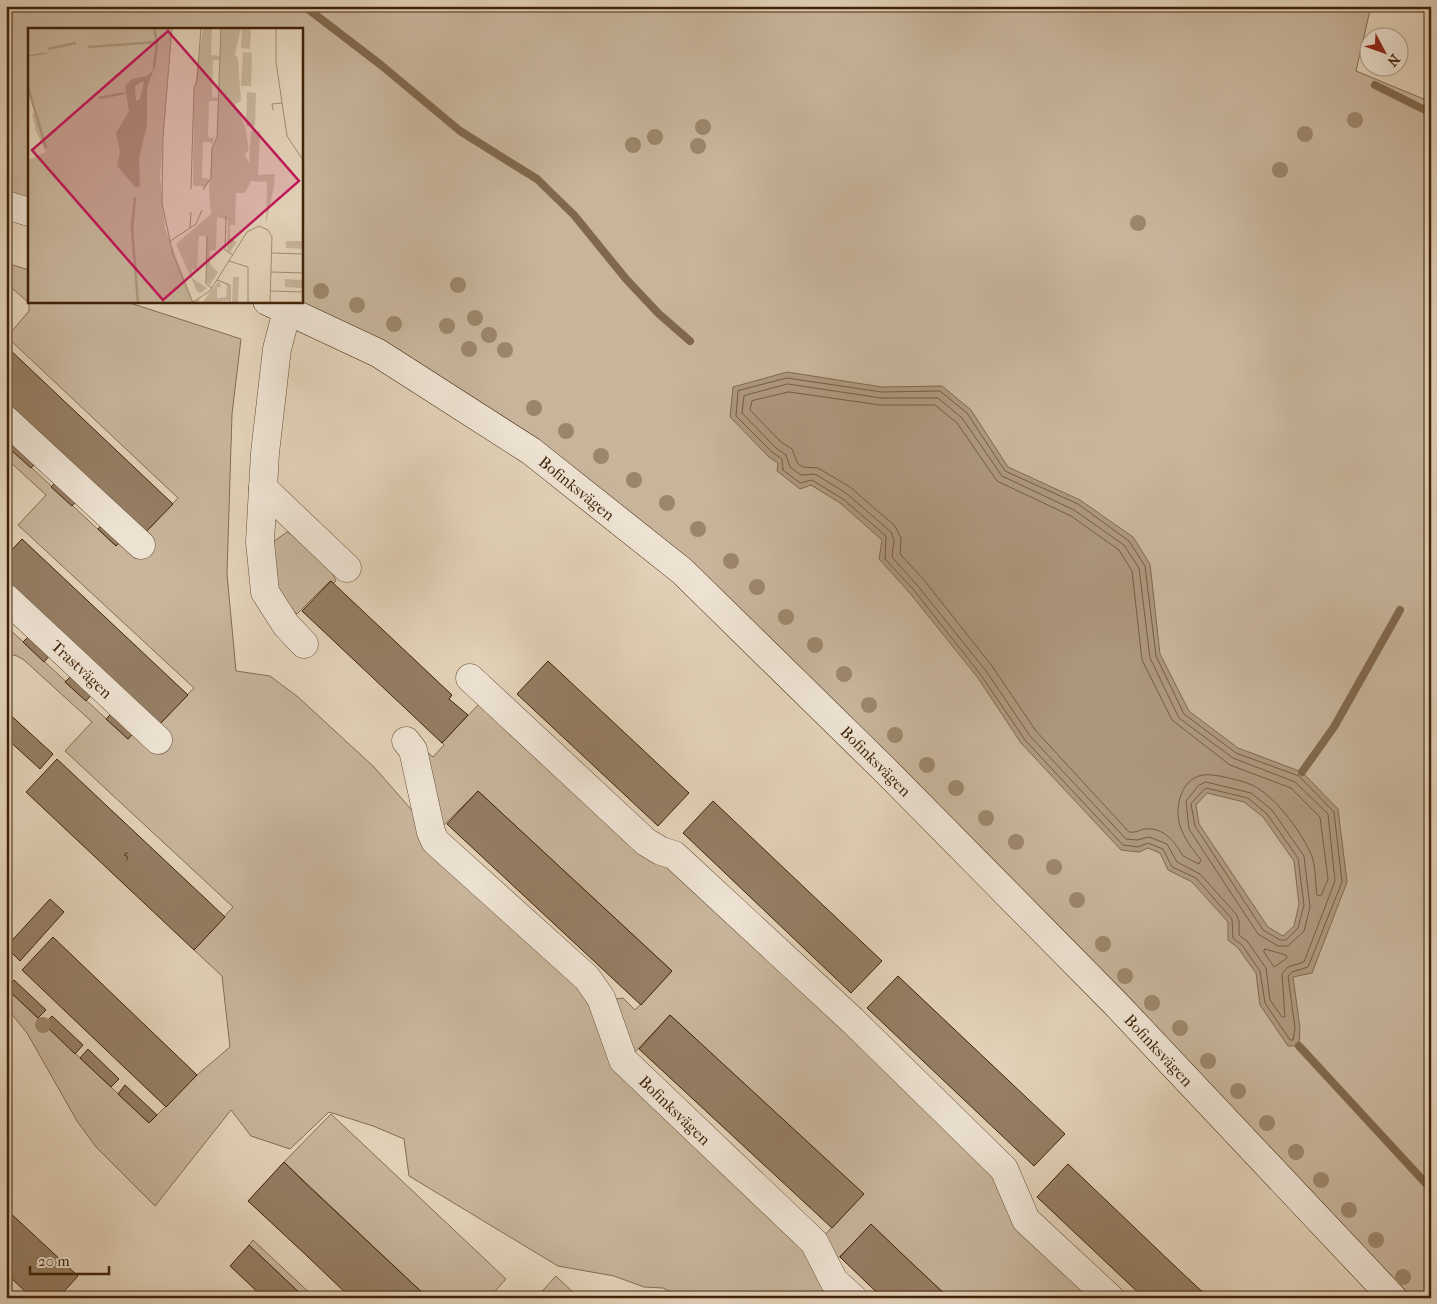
<svg xmlns="http://www.w3.org/2000/svg" width="1437" height="1304" font-family="'IM FELL French Canon',serif">
<style>
.green{fill:#c7b49b;stroke:#846c51}
.water{fill:#ac967c;stroke:#81684d;fill-rule:evenodd}
.lines{fill:none;stroke-linecap:round;stroke-linejoin:round}
.shore{stroke:#765c42;stroke-width:1}
.stream{stroke:#81684d;stroke-width:8}
.building{fill:#957e64;stroke:#402307}
.street-casing{stroke:#694f34;stroke-width:29}
.secondary-casing{stroke:#402307;stroke-width:29}
.street{stroke:#ede2d2;stroke-width:28}
.secondary{stroke:#ede2d2;stroke-width:28}
.tree{fill:#9c866b}
.labels{text-anchor:middle;stroke-width:4;stroke-linejoin:round;paint-order:stroke}
.number-label{font-size:14px;fill:#553a1e}
.street-label{font-size:16px;fill:#402307;stroke:#ede2d2}
.inset-river{fill:none;stroke:#ac967c;stroke-width:2.5}
.inset-road{fill:none;stroke:#a28c72;stroke-width:1}
.view{fill:#c2185b;fill-opacity:0.15;stroke:#c2185b;stroke-width:2.5}
.inset-edge{fill:none;stroke:#402307;stroke-width:2.5}
</style>
<rect width="100%" height="100%" fill="#e3d2b9"/>
<filter id="stains"><feTurbulence type="fractalNoise" baseFrequency=".004" numOctaves="4"/><feColorMatrix values="0 0 0 0 .2 0 0 0 0 .09 0 0 0 0 .02 0 0 0 .5 -.17"/></filter>
<radialGradient id="worn" r=".72"><stop offset=".6" stop-color="#630" stop-opacity="0"/><stop offset="1" stop-color="#630" stop-opacity=".3"/></radialGradient>
<g class="green">
<polygon points="6,6 1371,6 1356,71 1431,102 1431,1298 1393,1298 885,770 531,451 267,301 301,301 301,29 29,29 29,212 6,205"/>
<polygon points="6,263 29,270 29,301 124,301 241,339 232,414 227,574 236,671 270,676 298,697 374,767 431,832 587,978 623,1060 853,1298 683,1298 663,1288 644,1287 614,1276 558,1266 409,1176 404,1139 373,1126 329,1112 290,1149 251,1136 231,1110 155,1206 96,1147 77,1121 27,1033 6,1007 6,988 149,1123 197,1075 230,1047 222,976 194,950 233,907 65,751 92,722 24,660 15,655 6,659 6,626 128,739 135,731 155,729 194,688 18,525 46,495 6,458 6,444 116,546 123,538 142,536 178,498 7,337 29,311 29,303 6,283"/>
<path d="M287 532C305 541 328 561 336 581L334 583 330 581 297 614C273 593 272 571 273 542Z"/>
<polygon points="479,704 672,865 988,1161 1099,1298 949,1298 871,1225 832,1264 820,1240 863,1194 670,1015 634,1053 609,1000 623,998 635,1010 672,971 478,791 439,830 418,744 433,757 444,745 442,743"/>
<polygon points="331,1114 506,1279 489,1298 428,1298 284,1162"/>
<polygon points="253,1240 315,1298 305,1298 249,1245"/>
<polygon points="556,1276 579,1298 536,1298"/>
</g>
<path class="water" d="M787 372 882 387 942 386 971 410 1008 467 1080 500 1133 537 1150 564 1160 654 1189 711 1238 748 1302 772 1338 809 1347 882 1312 973 1293 977 1300 1028 1299 1046H1288L1260 1005 1256 973 1238 948 1228 940V922L1192 882 1168 870 1160 853 1148 848 1139 852 1121 850 1021 743 978 678 909 592 879 559 882 540 840 503 811 485 800 489 777 471 778 463 769 457 730 417 733 387ZM1207 793 1244 802 1263 817 1294 861 1299 904 1294 926 1283 936 1268 927 1199 824 1196 805Z"/>
<g class="lines">
<g class="shore">
<polygon points="787,378 882,392 940,391 967,413 1005,471 1078,504 1129,541 1145,566 1156,656 1184,714 1236,753 1299,776 1334,812 1342,882 1308,967 1292,972 1288,976 1295,1028 1293,1040 1290,1040 1265,1003 1260,971 1242,945 1233,938 1232,919 1196,878 1172,867 1163,849 1148,843 1138,847 1123,845 1025,740 981,675 913,589 885,559 886,536 843,499 812,480 800,483 783,470 782,459 772,452 736,416 738,391"/>
<polygon points="788,384 881,398 938,398 962,418 1002,476 1074,510 1124,545 1139,568 1150,658 1179,718 1233,758 1295,782 1328,814 1335,881 1304,962 1288,967 1282,974 1285,1017 1282,1017 1270,1000 1266,968 1247,941 1239,935 1239,921 1236,914 1200,874 1177,862 1167,844 1149,837 1137,840 1126,839 1030,736 986,671 917,585 892,557 894,540 891,532 846,493 815,474 801,475 790,467 786,455 776,448 742,413 744,396"/>
<path d="M789 392 880 405H935L957 423 997 481 1071 516 1119 550 1132 571 1142 660 1172 720 1230 765 1291 788 1320 817 1328 879 1321 896 1317 895C1315 882 1316 865 1311 854 1301 831 1274 795 1252 785 1243 781 1213 773 1203 775 1179 779 1173 812 1182 831 1186 841 1194 851 1201 860L1199 864 1183 856C1175 842 1164 827 1145 829 1139 830 1136 833 1129 832L1036 731 992 666 924 580 900 554 901 538 895 526 850 487 818 468 803 467 798 464 792 449 781 442 750 410 752 401Z"/>
<polygon points="1206,782 1251,793 1272,810 1304,856 1310,907 1304,931 1288,946 1278,946 1258,934 1189,829 1186,801 1198,786"/>
<polygon points="1206,788 1248,798 1267,814 1298,858 1304,905 1298,928 1286,940 1280,940 1263,930 1195,826 1191,804"/>
<polygon points="1265,949 1286,955 1287,958 1274,967 1264,952"/>
</g>
<g class="stream">
<polyline points="304,6 381,65 460,131 537,179 574,215 626,279 659,314 690,341"/>
<polyline points="1375,85 1431,113"/>
<polyline points="1302,772 1334,727 1400,610"/>
<polyline points="1299,1046 1431,1189"/>
</g>
</g>
<g class="building">
<polygon points="7,347 173,504 142,536 6,408"/>
<polygon points="18,441 38,460 31,468 10,449"/>
<polygon points="59,479 79,498 72,506 51,487"/>
<polygon points="105,521 123,538 116,546 98,529"/>
<polygon points="22,539 188,695 155,729 6,589 6,556"/>
<polygon points="331,581 452,695 449,699 468,715 442,743 302,611"/>
<polygon points="31,634 51,654 44,662 23,642"/>
<polygon points="548,661 689,793 658,826 517,694"/>
<polygon points="73,674 93,693 86,701 65,682"/>
<polygon points="6,711 53,754 40,769 6,738"/>
<polygon points="114,711 135,731 128,739 106,719"/>
<polygon points="57,759 225,917 194,950 26,792"/>
<polygon points="478,791 672,971 641,1005 447,824"/>
<polygon points="713,801 882,961 851,993 683,833"/>
<polygon points="50,899 64,912 20,961 6,947"/>
<polygon points="53,937 197,1075 166,1107 22,970"/>
<polygon points="898,976 1065,1134 1034,1166 867,1008"/>
<polygon points="14,980 46,1010 38,1018 6,988"/>
<polygon points="670,1015 864,1194 832,1228 639,1049"/>
<polygon points="52,1016 83,1045 75,1054 44,1024"/>
<polygon points="88,1049 119,1079 111,1087 80,1058"/>
<polygon points="125,1085 157,1115 149,1123 118,1094"/>
<polygon points="284,1162 303,1181 428,1298 351,1298 307,1256 248,1201"/>
<polygon points="1068,1164 1179,1270 1209,1298 1144,1298 1037,1197"/>
<polygon points="6,1209 78,1276 58,1298 32,1298 6,1273"/>
<polygon points="871,1224 899,1251 949,1298 883,1298 868,1284 840,1257"/>
<polygon points="249,1245 305,1298 264,1298 230,1266"/>
</g>
<g class="lines">
<defs>
<g id="street">
<polyline points="287,311 277,349 265,453 260,542 265,592 286,625 304,644"/>
<polyline points="6,420 141,545"/>
<polyline points="263,488 347,568"/>
<polyline points="6,598 158,740"/>
<polyline points="470,678 646,842 661,851 674,855 852,1020 1004,1169 1026,1220 1110,1298"/>
<polyline points="406,741 413,750 431,832 435,841 587,978 601,998 623,1060 814,1242 834,1281 853,1298"/>
</g>
<g id="secondary">
<polyline points="6,205 29,212"/>
<polyline points="267,301 378,353 531,451 682,571 885,770 1115,1003 1393,1298"/>
</g>
</defs>
<use href="#street" class="street-casing"/>
<use href="#secondary" class="secondary-casing"/>
<use href="#street" class="street"/>
<use href="#secondary" class="secondary"/>
</g>
<g class="tree">
<circle cx="1355" cy="120" r="8"/>
<circle cx="703" cy="127" r="8"/>
<circle cx="1305" cy="134" r="8"/>
<circle cx="655" cy="137" r="8"/>
<circle cx="633" cy="145" r="8"/>
<circle cx="698" cy="146" r="8"/>
<circle cx="1280" cy="170" r="8"/>
<circle cx="1138" cy="223" r="8"/>
<circle cx="458" cy="285" r="8"/>
<circle cx="321" cy="291" r="8"/>
<circle cx="357" cy="305" r="8"/>
<circle cx="475" cy="318" r="8"/>
<circle cx="394" cy="324" r="8"/>
<circle cx="447" cy="326" r="8"/>
<circle cx="489" cy="335" r="8"/>
<circle cx="469" cy="349" r="8"/>
<circle cx="505" cy="350" r="8"/>
<circle cx="534" cy="408" r="8"/>
<circle cx="566" cy="431" r="8"/>
<circle cx="601" cy="456" r="8"/>
<circle cx="634" cy="480" r="8"/>
<circle cx="667" cy="503" r="8"/>
<circle cx="698" cy="529" r="8"/>
<circle cx="731" cy="561" r="8"/>
<circle cx="757" cy="587" r="8"/>
<circle cx="786" cy="617" r="8"/>
<circle cx="815" cy="645" r="8"/>
<circle cx="844" cy="674" r="8"/>
<circle cx="869" cy="705" r="8"/>
<circle cx="895" cy="735" r="8"/>
<circle cx="927" cy="765" r="8"/>
<circle cx="956" cy="788" r="8"/>
<circle cx="986" cy="818" r="8"/>
<circle cx="1016" cy="842" r="8"/>
<circle cx="1054" cy="867" r="8"/>
<circle cx="1077" cy="900" r="8"/>
<circle cx="1103" cy="944" r="8"/>
<circle cx="1125" cy="976" r="8"/>
<circle cx="1152" cy="1003" r="8"/>
<circle cx="43" cy="1025" r="8"/>
<circle cx="1180" cy="1028" r="8"/>
<circle cx="1208" cy="1061" r="8"/>
<circle cx="1238" cy="1091" r="8"/>
<circle cx="1267" cy="1123" r="8"/>
<circle cx="1296" cy="1152" r="8"/>
<circle cx="1321" cy="1180" r="8"/>
<circle cx="1349" cy="1210" r="8"/>
<circle cx="1376" cy="1240" r="8"/>
<circle cx="1403" cy="1277" r="8"/>
</g>
<g class="labels">
<g class="number-label">
<text x="126" y="859">5</text>
</g>
<g class="street-label">
<text transform="translate(577 488) rotate(39)" y="6">Bofinksvägen</text>
<text transform="translate(82 669) rotate(43)" y="6">Trastvägen</text>
<text transform="translate(876 761) rotate(45)" y="6">Bofinksvägen</text>
<text transform="translate(1159 1050) rotate(47)" y="6">Bofinksvägen</text>
<text transform="translate(675 1110) rotate(44)" y="6">Bofinksvägen</text>
</g>
</g>
<g transform="translate(28 28)">
<rect width="275" height="275" fill="#e3d2b9"/>
<path d="M0 0H144L132 149 137 200 165 273 171 271 172 275H0V132L18 124 8 103 4 86 9 84 0 57ZM175 0H184L183 27 192 28 191 32H185L184 69 191 70 190 73H181L180 109 186 110 184 117 182 114H175L174 150 182 151 175 161 174 158H165L166 63ZM193 0H213L207 26 210 31 213 73 207 76 217 98 221 122 217 126 221 135 223 103H232L230 147 247 146 246 158 238 196 239 154 223 153 217 165H208L207 197H202V210L209 214 202 224 199 223 200 192 189 189 188 222 182 223V236L190 244 182 257 178 254V208H171L169 241 164 242V250L179 260 172 265 169 263 148 216 183 186 181 163 184 120 189 110ZM214 0H223L222 21 213 20ZM215 24 224 25 223 58H213ZM219 64 228 65 227 98H218ZM258 213H275V221L258 220ZM205 249H211L210 275H204ZM257 251 275 252V260L257 259ZM191 253 193 259H189V270L198 269 199 259 195 254 201 257V273L174 275Z" fill="#c7b49b"/>
<path d="M126 41 119 60V97L111 131 112 158 108 160 89 138 92 124 88 105 101 83 97 58 104 51 119 48ZM116 53 112 71 108 73 107 58Z" fill="#ac967c" fill-rule="evenodd"/>
<path class="inset-river" d="M60 19 129 14M20 21 48 15M126 41 129 14 126 0M0 59 18 120M71 70 97 65M107 169 104 200 110 275"/>
<path class="inset-road" d="M144 0 135 109 134 175 145 227 165 275M248 0V34L259 108 275 132M0 28 19 25M245 82 244 76 254 75M163 161 166 60 169 53 173 0M175 162 183 150 184 120 189 109 193 0M198 188 197 222 205 227M162 200 163 184M179 208 178 256 184 260M141 214 168 196 174 182M243 225 275 226M201 233 220 239V275M243 244 275 245M189 252 202 257V275M243 263 275 264M165 274 182 263 219 204 231 198 240 202 244 209 242 275"/>
<path class="view" d="M140 3 271 153 135 272 4 122Z"/>
<rect width="275" height="275" class="inset-edge"/>
</g>
<rect width="1437" height="1304" fill="none" stroke="#e3d2b9" stroke-width="25"/>
<rect x="8" y="8" width="1422" height="1289" fill="none" stroke="#402307" stroke-width="2.5"/>
<rect x="12" y="12" width="1412" height="1279" fill="none" stroke="#402307"/>
<g transform="translate(1384 52) rotate(131)"><circle r="24" fill="#ede2d2" stroke="#a89681"/>
<path d="M0-4L9 19L0 12L-9 19Z" fill="#8f2418"/>
<text y="-8" font-size="14" font-weight="bold" text-anchor="middle" fill="#402307">N</text>
</g>
<path d="M30 1266v8h79v-8" fill="none" stroke="#402307" stroke-width="2.5"/>
<text x="38" y="1266" font-size="15" fill="#402307" stroke="#ede2d2" stroke-width="4" paint-order="stroke">20 m</text>
<rect width="100%" height="100%" filter="url(#stains)"/>
<rect width="100%" height="100%" fill="url(#worn)"/>
</svg>
